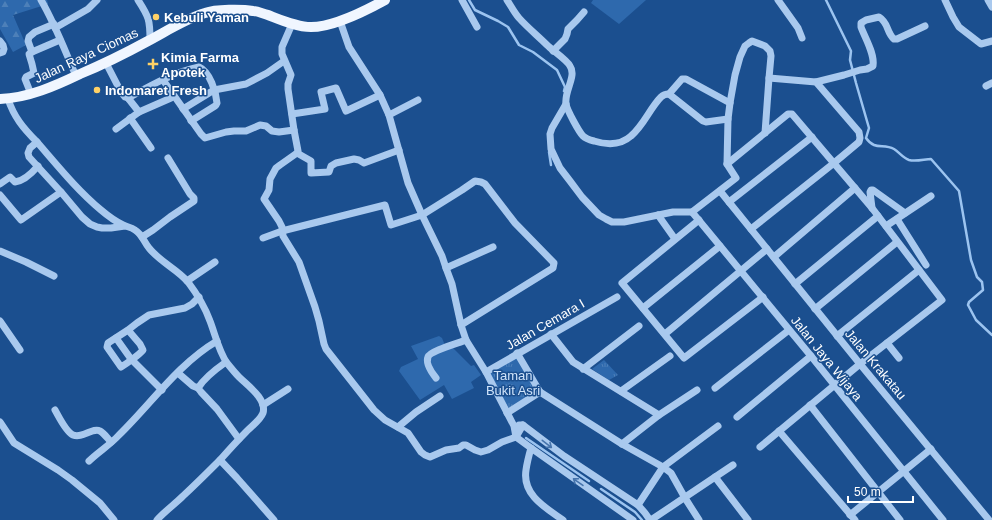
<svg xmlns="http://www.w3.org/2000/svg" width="992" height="520" font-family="Helvetica,sans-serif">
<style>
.green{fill:#2e69ad}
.forest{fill:url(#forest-firs)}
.park{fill:url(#park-tufts)}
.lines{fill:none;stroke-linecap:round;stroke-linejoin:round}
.stream{stroke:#9cc4f0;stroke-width:2.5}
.minor{stroke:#a9c9ee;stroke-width:7}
.major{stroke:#f0f6ff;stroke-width:10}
.oneway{stroke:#4674ac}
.poi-dot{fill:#ffd166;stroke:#1b4f8f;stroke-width:1.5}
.labels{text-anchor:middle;stroke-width:3;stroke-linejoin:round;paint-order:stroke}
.poi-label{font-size:13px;font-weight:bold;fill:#fff;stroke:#1b4f8f;text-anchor:start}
.street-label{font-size:13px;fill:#fff;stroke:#1b4f8f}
.park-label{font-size:13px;fill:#cfe3fa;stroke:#1b4f8f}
</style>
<defs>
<pattern id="forest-firs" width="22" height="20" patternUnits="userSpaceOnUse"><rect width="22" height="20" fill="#2e69ad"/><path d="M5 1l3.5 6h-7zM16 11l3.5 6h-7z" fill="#4d80b9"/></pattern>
<pattern id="park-tufts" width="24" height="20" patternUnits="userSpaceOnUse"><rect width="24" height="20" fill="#2e69ad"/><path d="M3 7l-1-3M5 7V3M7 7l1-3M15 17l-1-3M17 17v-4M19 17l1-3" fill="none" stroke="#4d80b9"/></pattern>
</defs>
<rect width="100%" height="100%" fill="#1b4f8f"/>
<g class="green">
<polygon points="593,0 646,0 619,24 591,3"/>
<polygon points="439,336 442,338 446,348 452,347 471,366 474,365 481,375 471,382 474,388 452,399 444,385 420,400 399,371 401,367 418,359 411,346"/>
</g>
<polygon class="forest" points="0,0 47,0 48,4 13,15 26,45 13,52 0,29"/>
<g class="park">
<polygon points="517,353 540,392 507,413 486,372"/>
<polygon points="604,360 618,375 609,380 592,369"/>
</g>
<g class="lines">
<g class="stream">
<polyline points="469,0 475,10 498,21 508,27 519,45 533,52 557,70 565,87 564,91"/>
<path d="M826 0 851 51 850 60 856 83 869 128 866 138C875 151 883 143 894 149 899 152 903 158 909 160 916 162 925 159 931 159L959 191 971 260 977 277 982 282 983 290 969 302 968 305 976 320 992 335"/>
<polyline points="549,152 551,165"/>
<polyline points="526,438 589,481"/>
<polyline points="601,489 635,512 642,520"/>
</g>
<g class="minor">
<path d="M41 0C55 24 65 51 76 76"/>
<path d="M138 0C149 17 150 20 150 40"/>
<polyline points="462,0 477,27"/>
<path d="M507 0C511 6 514 12 519 18 528 28 538 36 547 45 553 51 567 60 570 66 577 76 564 91 566 104 567 110 579 132 583 136 586 139 590 140 594 141 607 145 621 145 631 136 644 125 650 108 661 97 664 94 666 94 669 94L703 121 706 122 728 119"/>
<polyline points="778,0 798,28 802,38"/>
<polyline points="945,0 953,17 959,27 981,44 992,41"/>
<polyline points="988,0 992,7"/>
<polyline points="340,21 349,47 380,95 389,115 408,183 422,215 442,256 446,268 452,284 461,325 466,340 486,372 514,426 516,437 531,448 633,520"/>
<polyline points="54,24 35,32 29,37 28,41 32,52 60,40"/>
<polyline points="292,24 282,47 282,54 291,75 288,84 288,89 294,130 298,151 297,153 280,165 276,168 270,179 269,190 264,199 279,221 282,227 283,236 299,262 315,307 319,321 324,344 326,349 352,382 374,410 385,420 408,433 421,452 425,455 430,457 446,450 459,448 463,445 466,445 475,450 481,452 488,450 502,442 516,437 523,425"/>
<polyline points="55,28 88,9 97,0"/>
<polyline points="0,41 3,45 4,49 3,52 0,53"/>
<polyline points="553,51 565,39 567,34 568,29 577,20 584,12"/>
<polyline points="106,63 121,92 125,97 128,98 139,112"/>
<polyline points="163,80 201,134 205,138 226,132 234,131 246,131 260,125 266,126 272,131 279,132 294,130"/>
<path d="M816 82 844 75 860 70 867 69 873 66C875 54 865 38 861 27V23L866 20 879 17C889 23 886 32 894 39H897L925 26"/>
<polyline points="986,86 992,83"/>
<polyline points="31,94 25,79 26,77 34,73 32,64 29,54 32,52"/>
<polyline points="669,94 682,79 686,79 730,103"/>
<path d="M128 98C150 86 174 72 199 67 210 72 216 92 217 103L216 105 215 106 191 121"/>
<path d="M8 99C14 117 23 128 37 142"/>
<polyline points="566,104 552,128 550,134 551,149 560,168 570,181 582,197 599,215 606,219 612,222 624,222 673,212 692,212 736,178 727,164 728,119 730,103 735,75 740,57 745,46 749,43 752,41 765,46 770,51 771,56 769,78 765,133"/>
<polyline points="183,109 214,90 246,84 267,73 284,61"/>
<polyline points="292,114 325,109 321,92 336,88 346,111 380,95"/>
<polyline points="389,115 418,100"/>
<polyline points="130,118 151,148"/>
<polyline points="116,129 139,112 171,98"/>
<polyline points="297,153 311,161 311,173 329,172 331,166 336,163 354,159 359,160 364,163 399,150"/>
<polyline points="727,164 788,114 792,114 872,208 942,300 860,364 760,447"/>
<path d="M0 184 10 177 15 182C24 181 32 173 38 166"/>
<polyline points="720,191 767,249"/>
<polyline points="0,195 21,220 61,192"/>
<polyline points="729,202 812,137"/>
<polyline points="872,208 870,192 871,190 873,190 905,213"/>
<polyline points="692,212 811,356 943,520"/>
<polyline points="658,215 675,239"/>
<polyline points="897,219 926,265"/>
<polyline points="699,220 622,283 684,358 763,297"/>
<path d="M125 226 111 228H102L97 227 90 224 82 217 61 192 29 157 28 153 30 148 37 142C57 165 77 190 101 210 108 216 115 221 123 225 127 227 131 227 135 230 142 234 144 242 149 248 160 262 177 269 188 282 197 294 205 307 210 321 215 334 219 352 227 363 231 368 235 373 239 377 248 386 267 399 263 413 260 421 250 427 245 433 236 442 228 451 220 460 208 472 196 484 183 496 175 504 165 511 157 520"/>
<polyline points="886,226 931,196"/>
<polyline points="751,229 834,163 859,142 860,138 859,132 816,82 769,78"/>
<polyline points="142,237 153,230 170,217 194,201 194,198 190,194 168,158"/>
<polyline points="263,238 282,231 385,205 391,225 422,215 462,190 475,181 481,182 485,184 515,223 554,263 553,268 461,325"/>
<polyline points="0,251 26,262 54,276"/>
<polyline points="774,257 855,188"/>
<polyline points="446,268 493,247"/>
<polyline points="187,281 215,262"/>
<polyline points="795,284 878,216"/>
<polyline points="643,308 720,246"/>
<polyline points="815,309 897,242"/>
<polyline points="0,321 20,350"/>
<path d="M128 330 140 344 143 350C139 355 126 364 121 367L107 347 108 343 128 330 137 323 149 315 185 308 192 304 199 297"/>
<polyline points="551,334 573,362 659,415"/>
<polyline points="665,334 767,249 860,364 989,520"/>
<polyline points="837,336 919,270"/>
<polyline points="116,338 131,359 162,390"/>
<polyline points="887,343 899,358"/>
<polyline points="517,353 540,392 622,444 663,467 638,505"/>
<path d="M226 362C216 369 205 377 198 388L201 392 217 409 239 439"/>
<polyline points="583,369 639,326"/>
<polyline points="486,372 617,297"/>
<polyline points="178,373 193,386 198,388"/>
<path d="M436 378C432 373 425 364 428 357 430 351 459 343 466 340"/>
<polyline points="715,388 789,330"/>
<polyline points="621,391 670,356"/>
<polyline points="263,405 288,389"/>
<polyline points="810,405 900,520"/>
<path d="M55 410C59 417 66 432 73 435 82 439 93 427 100 431 104 433 108 439 111 442"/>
<polyline points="507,413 540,392"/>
<polyline points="737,417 811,356"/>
<polyline points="0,422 14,443 58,470 72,480 100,503 114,520"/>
<polyline points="519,425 523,425 564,456 638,505 645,513 650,520"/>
<polyline points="398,427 416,412 440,396"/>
<polyline points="779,431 855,520"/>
<polyline points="622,444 659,415 697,390"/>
<path d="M531 448C529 455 527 463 526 470 522 495 546 508 563 520"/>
<polyline points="220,460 237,478 274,520"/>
<path d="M89 461C98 452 110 445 119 435 151 404 178 364 217 341"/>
<polyline points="715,477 748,520"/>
<polyline points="850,515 931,449"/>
<polyline points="651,520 733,465"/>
<polyline points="699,520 685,498 671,473 663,467 718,426"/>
</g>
<path class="major" d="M0 99C28 98 55 86 80 74 104 64 126 53 148 41 167 31 185 19 205 13 216 9 242 9 253 11 258 11 263 14 268 15 281 20 297 27 311 27 334 27 365 11 385 0"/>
</g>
<defs><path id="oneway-shaft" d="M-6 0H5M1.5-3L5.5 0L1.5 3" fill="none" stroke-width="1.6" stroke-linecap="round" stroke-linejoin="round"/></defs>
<g class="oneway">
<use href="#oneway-shaft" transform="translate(547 444) rotate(38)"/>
<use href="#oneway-shaft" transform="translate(578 482) rotate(-145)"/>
</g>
<g class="poi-dot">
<circle cx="156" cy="17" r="4"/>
<path d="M151 58h4v4h4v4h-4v4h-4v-4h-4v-4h4z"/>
<circle cx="97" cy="90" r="4"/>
</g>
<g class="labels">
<g class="poi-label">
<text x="164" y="22">Kebuli Yaman</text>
<text x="161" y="62">Kimia Farma<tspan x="161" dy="15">Apotek</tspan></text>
<text x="105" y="95">Indomaret Fresh</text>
</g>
<g class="street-label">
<text transform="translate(86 55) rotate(-25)" y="5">Jalan Raya Ciomas</text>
<text transform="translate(545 324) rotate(-30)" y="5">Jalan Cemara I</text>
<text transform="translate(827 358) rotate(51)" y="5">Jalan Jaya Wijaya</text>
<text transform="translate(876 364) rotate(50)" y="5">Jalan Krakatau</text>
</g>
<g class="park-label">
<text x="513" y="380">Taman<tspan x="513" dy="15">Bukit Asri</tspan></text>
</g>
</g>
<path d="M848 496v6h65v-6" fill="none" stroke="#ffffff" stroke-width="2"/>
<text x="854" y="496" font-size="12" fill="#ffffff" stroke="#1b4f8f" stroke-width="3" paint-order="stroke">50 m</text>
</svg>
